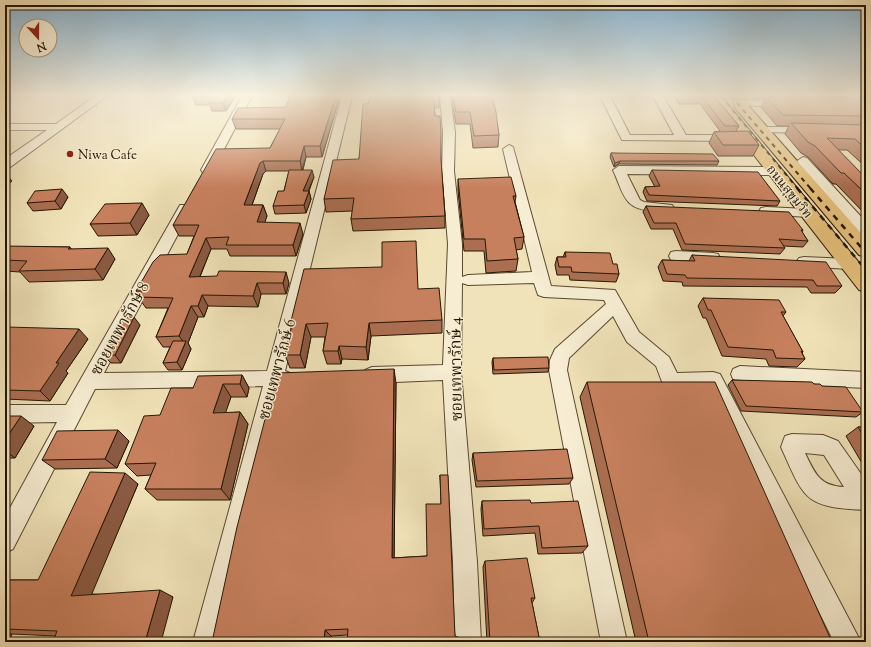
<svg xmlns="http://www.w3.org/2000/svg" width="871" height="647" font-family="'Sorts Mill Goudy','Noto Serif Thai',serif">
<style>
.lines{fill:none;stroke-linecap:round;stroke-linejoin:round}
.minor-casing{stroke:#584930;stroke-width:2}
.highway-casing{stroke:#251603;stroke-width:2}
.minor{fill:#f6edd2;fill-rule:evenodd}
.highway{fill:#e8c27c;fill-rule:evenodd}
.rail-far1{stroke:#251603;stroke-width:2;stroke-dasharray:4.5 4.5;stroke-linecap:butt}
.rail{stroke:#251603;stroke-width:2.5;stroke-dasharray:6 6;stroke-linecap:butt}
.wall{fill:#ab6e51;stroke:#251603}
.shaded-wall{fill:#8b5a42;stroke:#251603}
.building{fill:#c7805e;stroke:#251603}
.poi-dot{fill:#8f2418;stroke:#f6edd2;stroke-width:1.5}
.labels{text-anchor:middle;stroke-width:3;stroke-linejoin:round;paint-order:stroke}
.far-poi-label{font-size:13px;fill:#251603;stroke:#f6edd2;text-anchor:start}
.far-street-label{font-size:13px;fill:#251603;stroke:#f6edd2}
.street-label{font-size:16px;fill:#251603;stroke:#f6edd2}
</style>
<rect width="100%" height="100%" fill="#f1e3b9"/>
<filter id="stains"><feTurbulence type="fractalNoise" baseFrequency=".005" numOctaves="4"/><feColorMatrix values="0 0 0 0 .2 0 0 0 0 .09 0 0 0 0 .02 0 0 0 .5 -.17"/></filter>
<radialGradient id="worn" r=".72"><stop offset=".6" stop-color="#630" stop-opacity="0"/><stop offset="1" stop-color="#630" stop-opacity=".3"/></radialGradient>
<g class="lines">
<defs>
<g id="minor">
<polygon points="95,96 107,96 9,168 5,169 5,159 47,130 5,130 5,124 56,124"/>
<polygon points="242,96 252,96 213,170 211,173 203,173 201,170"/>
<polygon points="342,96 352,96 285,371 290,373 292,378 290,383 282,386 219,642 193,642 263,386 95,389 13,549 5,553 5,517 57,422 5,423 5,405 66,405 180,205 190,205 192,208 104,373 267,371"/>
<polygon points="440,96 450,96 455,132 454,171 462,244 462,277 468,275 532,272 503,149 509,145 513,147 551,286 615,290 639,332 669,357 677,373 713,372 720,374 861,642 834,642 708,388 671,389 664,387 656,366 627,342 613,316 569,358 567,370 627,642 601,642 549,370 550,360 555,349 606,304 604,300 544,297 538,295 534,283 468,285 462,283 461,372 477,562 481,642 455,642 453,562 443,380 372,383 365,380 363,375 365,370 372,367 443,365 448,244 442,171 443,132"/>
<polygon points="600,96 610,96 630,135 674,135 653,96 663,96 686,135 733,135 739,138 733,141 622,140"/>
<polygon points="738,100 786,101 791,104 786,107 734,105 733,103"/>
<polygon points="761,127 811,127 817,130 811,133 757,132 755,130"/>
<polygon points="803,157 807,158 866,222 866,235 861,234 799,164 797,161"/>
<path d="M619 166 774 167 780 171 774 175 627 174 640 200 644 202 672 205 674 208 672 211C665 212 659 211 653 211 623 209 624 194 613 170Z"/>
<polygon points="766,207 808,209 813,210 815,213 813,216 808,217 761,214 759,211 761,208"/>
<polygon points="676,251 713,253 718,254 720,258 718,262 713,263 671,260 669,256 671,252"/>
<polygon points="804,257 849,259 854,260 857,264 854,268 849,269 799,266 796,262 799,258"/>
<polygon points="740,366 866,372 866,388 740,382 733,379 731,374 733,369"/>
<path d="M792 434 823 435 838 441 866 481V510C805 507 805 501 781 447L785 436ZM805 453 824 455 844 487C820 486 815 474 805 453Z"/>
</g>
<g id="highway">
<polygon points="708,96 721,96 866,271 866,292 859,290"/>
<polygon points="741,102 746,103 866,239 866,257 859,255 736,109 734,106 736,103"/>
</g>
</defs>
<use href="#minor" class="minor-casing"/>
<use href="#highway" class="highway-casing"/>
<use href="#minor" class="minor"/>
<use href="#highway" class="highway"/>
<g class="rail-far1">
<polyline points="721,96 798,189"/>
<polyline points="731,96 811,189"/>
</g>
<g class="rail">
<polyline points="797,188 866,270"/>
<polyline points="810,188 866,253"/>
</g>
</g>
<g class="wall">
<polygon points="236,96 226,111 212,111 210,105 196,105 192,97"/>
<polygon points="340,96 322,157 306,157 303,170 314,177 309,191 311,199 306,213 275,214 273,206 284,191 289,171 266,171 263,174 252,205 263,205 267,216 264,222 303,234 296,256 230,256 227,249 211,249 200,277 289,283 286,294 261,294 258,307 208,306 204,317 198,317 188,343 191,349 182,370 168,370 163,363 170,347 163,347 156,337 168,308 146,308 138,297 139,295 136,291 187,254 194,236 179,236 173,225 270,148 280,129 236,129 232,119"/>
<polygon points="370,96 440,96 439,108 434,108 441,161 445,216 445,228 353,231 351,219 353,211 326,212 324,199 359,159"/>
<polygon points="451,96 492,96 499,135 498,147 473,148 470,124 456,124"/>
<polygon points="674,96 714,96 739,126 736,131 759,145 753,156 718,156 709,143 714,132 720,131 700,104 679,104"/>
<polygon points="752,96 866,96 866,167 847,150 838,150 866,178 866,215 836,184 833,184 808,157 801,153 785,134 789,126 777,126 761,107 765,99 754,99"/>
<polygon points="611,153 719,161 717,165 619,164 614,167 610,157"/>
<polygon points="652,170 780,201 777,206 647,201 643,192 645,187 655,187 649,176"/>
<polygon points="458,179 516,196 515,202 524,237 522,249 516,250 518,259 516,271 486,273 484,251 464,251 458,191"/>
<polygon points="68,197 61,209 33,211 27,203"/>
<polygon points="646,206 803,230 802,232 808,241 803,247 783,246 785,248 780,254 682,250 673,229 651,229 643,212"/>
<polygon points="149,215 137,235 98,236 90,224"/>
<polygon points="5,247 70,247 71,249 115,259 103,280 29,282 20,272 5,271"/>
<polygon points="565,252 613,264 619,274 616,282 570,280 569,275 557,275 555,265 557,257 563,257"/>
<polygon points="692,255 842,286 835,293 811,293 807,287 683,286 682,282 663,281 658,267 662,260 689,261"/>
<polygon points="382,267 418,289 442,320 442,333 371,336 368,360 342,359 341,364 327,364 323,351 325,337 311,337 305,368 290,368 285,355 291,329 290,325"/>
<polygon points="703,298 786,312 783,316 803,352 802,353 805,359 797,367 769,366 766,359 722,356 706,318 703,318 698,306"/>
<polygon points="140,325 121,363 111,363 104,356"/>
<polygon points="5,326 8,328 88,339 66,371 68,373 50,401 5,399"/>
<polygon points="493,358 549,368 548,372 493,374 492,362"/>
<polygon points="242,375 249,388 247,397 231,397 225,413 240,412 248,424 230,500 157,500 145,489 151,475 137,476 125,464 160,415"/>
<polygon points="732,380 814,384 822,386 863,412 856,417 741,411 728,385"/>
<polygon points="587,382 832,642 636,642 580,397"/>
<polygon points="396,383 394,558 427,556 441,504 440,475 455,636 347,635 331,636 330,642 212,642"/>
<polygon points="5,416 34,426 15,458 5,458"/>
<polygon points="858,427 866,427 866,470 846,436"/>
<polygon points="129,441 117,468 55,469 42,460"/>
<polygon points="473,453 573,478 569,484 476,487 472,460"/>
<polygon points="138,484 91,594 173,597 56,636 12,634 8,642 5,642 5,580 38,580"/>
<polygon points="482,501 531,503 588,546 582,553 538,554 535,533 483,536 481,509"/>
<polygon points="485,561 535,598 532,603 540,642 487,642 483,567"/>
</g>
<g class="shaded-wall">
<polygon points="228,96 236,96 226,111 223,103"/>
<polygon points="336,96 340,96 322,157 320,146"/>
<polygon points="304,146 306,157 302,171 300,161"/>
<polygon points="263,161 266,171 263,174 248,216 244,205 260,163"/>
<polygon points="620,161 619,164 614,167 615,163"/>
<polygon points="312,170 314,177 305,199 303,191"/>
<polygon points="5,174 6,174 12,181 5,187"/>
<polygon points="62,189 68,197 61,209 55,201"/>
<polygon points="309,191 311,199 306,213 304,205"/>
<polygon points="142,203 149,215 137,235 130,223"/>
<polygon points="263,205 267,216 261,234 257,222"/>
<polygon points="300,223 303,234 296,256 293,245"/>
<polygon points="206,238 211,249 195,288 189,277"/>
<polygon points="108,248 115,259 103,280 95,269"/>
<polygon points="286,272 289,283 286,294 283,283"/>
<polygon points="257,283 261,294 258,307 253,296"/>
<polygon points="202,295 208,306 204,317 198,306"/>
<polygon points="191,306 198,317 188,343 191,349 182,370 177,362 185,344 179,336"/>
<polygon points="134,317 140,325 121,363 115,355"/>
<polygon points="369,323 371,336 368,360 366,347"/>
<polygon points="306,324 311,337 305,368 300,355"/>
<polygon points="79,329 88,339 66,371 68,373 50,401 40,391 56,363"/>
<polygon points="339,346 342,359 341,364 338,351"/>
<polygon points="394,369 396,383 394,567 392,558"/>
<polygon points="242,375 249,388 247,397 240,384"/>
<polygon points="223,384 231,397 221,426 213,413"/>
<polygon points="240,412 248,424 230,500 221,489"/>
<polygon points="21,416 34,426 15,458 5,451 5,440"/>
<polygon points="118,430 129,441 117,468 105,459"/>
<polygon points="125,473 138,484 88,603 71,596"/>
<polygon points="160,590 173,597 161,642 145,642"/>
<polygon points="325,630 331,636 330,642 324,642"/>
<polygon points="5,633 12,634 8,642 5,642"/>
</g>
<g class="building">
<polygon points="193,96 228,96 223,103 209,103 213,96 192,97"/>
<polygon points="290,96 336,96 320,146 304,146 300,161 263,161 260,163 244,205 263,205 257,222 300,223 293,245 226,245 229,237 206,238 189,277 217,276 219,271 286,272 283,283 257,283 253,296 202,295 198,306 191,306 179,336 156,337 173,298 138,297 142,291 136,291 153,262 160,255 187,254 199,225 173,225 216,149 270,148 285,119 232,119 238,108 286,107"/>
<polygon points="370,96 433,96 435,116 440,116 441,131 441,159 445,216 351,219 354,198 324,199 333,160 359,159 363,104 368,104"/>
<polygon points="453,96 492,96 496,112 499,135 474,136 470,112 456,112"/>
<polygon points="682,96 714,96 739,126 725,126 702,97 682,97"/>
<polygon points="766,97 866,98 866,116 783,115"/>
<polygon points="791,123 866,125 866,149 855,139 827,138 866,178 866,194 844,173 841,173 815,146 808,142"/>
<polygon points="748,131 759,145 723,145 714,132"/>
<polygon points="611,153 713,154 719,161 620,161 615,163"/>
<polygon points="289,170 312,170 303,191 309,191 304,205 273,206 278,191 284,191"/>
<polygon points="652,170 758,172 780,201 649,195 645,187 660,186"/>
<polygon points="511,177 516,196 513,196 524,237 514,238 518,259 487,261 485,239 464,239 458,179"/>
<polygon points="62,189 55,201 27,203 35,191"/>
<polygon points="142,203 130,223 90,224 105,204"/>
<polygon points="646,206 789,212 803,230 801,230 808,241 779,239 785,248 685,244 676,223 654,223"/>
<polygon points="416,241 418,289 439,288 442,320 369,323 366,347 339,346 338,351 323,351 328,323 306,324 300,355 285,355 292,325 290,325 304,269 382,267 382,242"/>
<polygon points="6,246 70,247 68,249 108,248 95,269 19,271 27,261 5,260 5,247"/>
<polygon points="565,252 610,253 613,264 617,264 619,274 572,272 571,267 559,267 557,257 566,257"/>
<polygon points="692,255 826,262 842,286 817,286 813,280 687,278 685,275 667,274 662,260 695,261"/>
<polygon points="703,298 779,300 786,312 781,312 803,352 801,351 805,359 776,358 773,350 728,347 711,310 708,310"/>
<polygon points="125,317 134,317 115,355 104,356"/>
<polygon points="5,326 6,326 6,327 79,329 56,363 59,363 40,391 5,390"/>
<polygon points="173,341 186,341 177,362 163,363"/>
<polygon points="548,357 549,368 494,370 493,358"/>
<polygon points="394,369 392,558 427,556 426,504 441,504 440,475 448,475 455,636 460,638 460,642 347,642 348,629 325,630 324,642 212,642 237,527 277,373"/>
<polygon points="242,375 240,384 223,384 213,413 240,412 221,489 145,489 156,463 125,464 144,416 160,415 171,388 193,388 198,376"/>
<polygon points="732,380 812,382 814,384 820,384 822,386 846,387 863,412 746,406"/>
<polygon points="587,382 715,382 832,642 649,642"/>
<polygon points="5,416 21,416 5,440"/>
<polygon points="858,427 866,427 866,440"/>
<polygon points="118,430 105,459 42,460 57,431"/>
<polygon points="567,449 573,478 477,481 473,453"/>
<polygon points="90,472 125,473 71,596 160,590 145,642 53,642 57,631 5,629 5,580 38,580"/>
<polygon points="530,500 531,503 578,501 588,546 542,548 539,526 484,529 482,501"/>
<polygon points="527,558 535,598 531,598 540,642 490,642 485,561"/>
</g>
<linearGradient id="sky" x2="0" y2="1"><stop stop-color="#8ab7d5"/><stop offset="0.51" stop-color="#f9f2e0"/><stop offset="1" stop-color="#f9f2e0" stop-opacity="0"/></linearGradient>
<rect width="871" height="187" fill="url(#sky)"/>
<circle class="poi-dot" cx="70" cy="154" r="4"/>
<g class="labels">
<g class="far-poi-label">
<text x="78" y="159">Niwa Cafe</text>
</g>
<g class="far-street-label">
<text transform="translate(790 191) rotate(51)" y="5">ถนนสุขุมวิท</text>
</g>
<g class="street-label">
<text transform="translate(119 328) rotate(-61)" y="6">ซอยเทพารักษ์ 8</text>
<text transform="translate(276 369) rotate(-75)" y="6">ซอยเทพารักษ์ 6</text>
<text transform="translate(455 369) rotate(-91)" y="6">ซอยเทพารักษ์ 4</text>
</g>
</g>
<rect width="871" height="647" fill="none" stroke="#f1e3b9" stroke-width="20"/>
<rect x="6" y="6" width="859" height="635" fill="none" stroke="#251603" stroke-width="2"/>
<rect x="10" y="10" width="851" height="627" fill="none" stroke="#251603"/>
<g transform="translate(38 38) rotate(159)"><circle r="19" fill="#f6edd2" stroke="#a2977f"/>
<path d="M0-3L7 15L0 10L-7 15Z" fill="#8f2418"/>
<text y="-6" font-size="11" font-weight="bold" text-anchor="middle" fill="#251603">N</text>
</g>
<rect width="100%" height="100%" filter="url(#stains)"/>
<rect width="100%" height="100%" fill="url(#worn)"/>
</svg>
